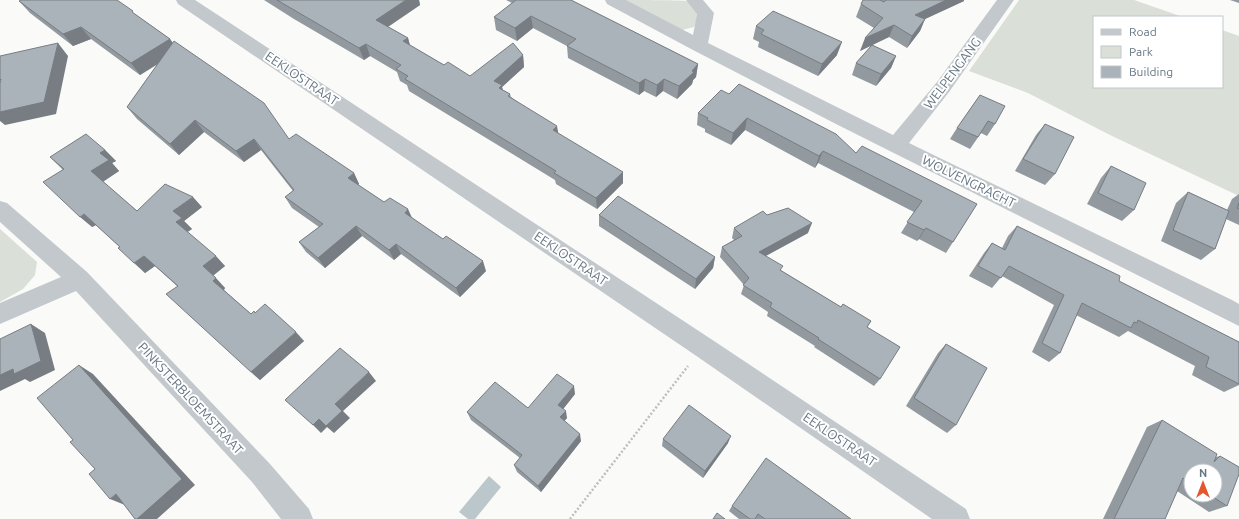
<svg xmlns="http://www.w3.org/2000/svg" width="1239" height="519" font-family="Ubuntu,sans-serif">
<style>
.green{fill:#dadfd7}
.water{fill:#bbc7cb}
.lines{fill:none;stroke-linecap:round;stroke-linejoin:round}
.path{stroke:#bbbfc2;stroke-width:2.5;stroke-dasharray:2 2;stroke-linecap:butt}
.minor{fill:#c3c8cc;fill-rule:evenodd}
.wall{fill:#929a9f;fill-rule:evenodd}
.shaded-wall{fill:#777d82}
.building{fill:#aab3b9;stroke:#777d82}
.labels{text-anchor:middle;stroke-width:4;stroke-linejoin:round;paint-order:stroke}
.street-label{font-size:13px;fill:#657683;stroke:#fff}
</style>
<rect width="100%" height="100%" fill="#fafaf8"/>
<g class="green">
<path d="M619 0C630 0 680 0 686 1 698 6 699 16 694 27L682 30Z"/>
<polygon points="1019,0 1134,0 1183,17 1094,17 1094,87 1222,87 1222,30 1239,36 1239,196 1110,135 1028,93 969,71"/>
<polygon points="0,229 37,262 35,275 23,289 0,302"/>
</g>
<polygon class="water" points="489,476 501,487 475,519 468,519 459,512"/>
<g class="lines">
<polyline class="path" points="570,519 688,366"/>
<g class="minor">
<polygon points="176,0 195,0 711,339 966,509 970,519 932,519 695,355 178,4"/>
<polygon points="605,0 626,0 693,35 697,14 686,0 703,0 714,13 708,43 893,135 937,82 997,0 1014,0 949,92 909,143 1232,300 1239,304 1239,326 834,123 693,50 607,4"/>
<polygon points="0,201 7,203 87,272 270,464 309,509 313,519 281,519 252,482 76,291 0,324 0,303 61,277 0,222"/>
</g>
</g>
<g class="wall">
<polygon points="264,0 419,0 420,5 388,27 408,38 410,45 444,65 470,76 523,55 524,67 502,87 503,90 510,94 511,97 558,133 623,183 597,209 556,184 555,180 409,91 407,85 400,81 397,72 370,56 364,60 294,19"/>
<polygon points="506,0 571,0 698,64 696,77 693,80 692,84 677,99 663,91 656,97 644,91 639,95 568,58 567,46 533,28 517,41 496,30 494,17 512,3"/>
<polygon points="863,0 964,0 964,1 925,19 920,31 907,48 889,37 872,45 896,56 891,68 876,86 852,75 856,63 872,45 860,51 874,28 856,17 861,4"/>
<polygon points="1230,0 1239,0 1239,3"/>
<polygon points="19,1 136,15 170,39 173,43 289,139 354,173 359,184 358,185 384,202 412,218 486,271 460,297 401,254 394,260 362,236 325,268 306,252 299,242 319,227 292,208 285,197 293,191 261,150 244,162 204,132 179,155 137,119 127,107 158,64 140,75 91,39 73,46 30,13"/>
<polygon points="756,26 837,55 818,76 758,47 759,42 753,39"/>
<polygon points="729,94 856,153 977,204 953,242 946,253 919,239 917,241 901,233 914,212 818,163 815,168 745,130 731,145 705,132 705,129 697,125 698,113"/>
<polygon points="980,95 995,124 987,136 981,133 970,149 950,139 957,128"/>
<polygon points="1045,124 1055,174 1045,185 1015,171 1036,135"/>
<polygon points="105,150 116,161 112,163 119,171 103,182 137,211 202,207 184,221 192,229 187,232 225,266 213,276 225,288 224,290 251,314 255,313 304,341 260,380 251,372 177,286 155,266 145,273 120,247 96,225 92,227 63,170 50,157"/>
<polygon points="1111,166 1134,210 1122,221 1087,204 1101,178"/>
<polygon points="1188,192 1227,210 1232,199 1239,194 1239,225 1226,219 1215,249 1201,260 1161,241 1176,203"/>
<polygon points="599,215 715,257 713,268 695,289 599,226"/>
<polygon points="767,215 808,233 766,256 782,271 841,307 871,321 867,327 880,379 874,386 814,347 815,346 767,316 768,312 741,294 744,285 720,257 722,247 734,240 732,238 734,228"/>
<polygon points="1017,226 1119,281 1239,342 1239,385 1224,392 1192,375 1195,366 1128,331 1119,337 1076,315 1060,353 1049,362 1032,352 1054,305 1002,276 992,288 969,276 984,253 992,243 1002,248 1008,236"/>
<polygon points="946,344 956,425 947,433 906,406 938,353"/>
<polygon points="575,394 563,409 567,418 564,421 581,441 541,492 517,472 514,465 520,458 471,420 467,412 528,408"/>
<path d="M1162 420 1216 457 1220 456 1227 506 1209 512 1177 491 1165 519H1103L1147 427ZM1191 471 1215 495H1191Z"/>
<polygon points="663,439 728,443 703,478 662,446"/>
<polygon points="732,506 851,519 739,519 729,511"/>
</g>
<g class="shaded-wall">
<polygon points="406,0 419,0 420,5 380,32 376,20"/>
<polygon points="946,0 964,0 964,1 925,19 920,31 907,48 912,36 915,15"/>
<polygon points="531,16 533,28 517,41 515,28"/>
<polygon points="894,25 889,37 860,51 865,38"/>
<polygon points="81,27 91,39 73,46 63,34"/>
<polygon points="408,38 411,50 403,41"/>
<polygon points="170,39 178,51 140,75 131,63"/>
<polygon points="842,42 837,55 818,76 822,64"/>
<polygon points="58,43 68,56 56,114 5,125 0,121 0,112"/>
<polygon points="366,44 370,56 364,60 359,48"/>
<polygon points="523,55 524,67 502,87 504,97 494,81"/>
<polygon points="896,56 891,68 876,86 881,74"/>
<polygon points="698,64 696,77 693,80 692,84 677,99 679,86"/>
<polygon points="645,79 644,91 639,95 639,83"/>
<polygon points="664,79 663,91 656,97 657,85"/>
<polygon points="747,118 745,130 731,145 733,133"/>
<polygon points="195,120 204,132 179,155 170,144"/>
<polygon points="557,126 559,137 553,130"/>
<polygon points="254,139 261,150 244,162 236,151"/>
<polygon points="105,150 116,161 112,163 119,171 102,182 91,171 100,153"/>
<polygon points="823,151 818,163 815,168 819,156"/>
<polygon points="623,172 623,183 597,209 596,198"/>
<polygon points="354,173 359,184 353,189 348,178"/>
<polygon points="193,197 202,207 184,221 192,229 186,233 176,222 173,211"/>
<polygon points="408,209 413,220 405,213"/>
<polygon points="84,214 96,225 92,227 80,217"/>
<polygon points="812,223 808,233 756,261 759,252"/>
<polygon points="356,226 362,236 325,268 318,258"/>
<polygon points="926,228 919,239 917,241 924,230"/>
<polygon points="396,244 401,254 394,260 389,250"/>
<polygon points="144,256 155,266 145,273 134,263"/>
<polygon points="216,256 225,266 212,276 203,266"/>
<polygon points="715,257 713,268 695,289 696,279"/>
<polygon points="483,261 486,271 460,297 456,288"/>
<polygon points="216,278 225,288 223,291 213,281"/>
<polygon points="31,324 45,333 55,370 30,382 25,379 0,391 0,375 13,369"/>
<polygon points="296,332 304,341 260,380 251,372"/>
<polygon points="79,365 93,374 195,485 157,519 137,519"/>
<polygon points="369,372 376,381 343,411 350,418 334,433 327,427 321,433 313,425"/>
<polygon points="574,386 575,394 560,413 558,405"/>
<polygon points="566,411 567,418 561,425 560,417"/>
<polygon points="580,434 581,441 541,492 538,486"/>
<polygon points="731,436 728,443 703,478 705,471"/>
<polygon points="116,494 125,505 110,499"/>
</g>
<g class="building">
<polygon points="21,0 117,0 133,11 132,12 170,39 131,63 81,27 63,34 19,1"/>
<polygon points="277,0 406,0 376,20 408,38 403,41 444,65 448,62 470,76 513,43 523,55 494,81 502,85 499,88 510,94 508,96 557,126 553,130 623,172 596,198 554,173 556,171 405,79 408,76 396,69 401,65 366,44 359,48"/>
<polygon points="516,0 571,0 698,64 692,71 694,72 679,86 664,79 657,85 645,79 639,83 567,46 576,39 531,16 515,28 494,17"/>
<polygon points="863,0 880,0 884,2 886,0 946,0 915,15 925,19 912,36 894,25 865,38 883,18 861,4"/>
<polygon points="773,11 842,42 822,64 761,34 764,30 756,26"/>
<polygon points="174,41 264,103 289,139 296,134 354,173 348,178 384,202 390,198 408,209 405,213 443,239 446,236 483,261 456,288 396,244 389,250 356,226 318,258 299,242 323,224 285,197 294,190 254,139 236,151 195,120 170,144 127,107"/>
<polygon points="58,43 44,102 0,112 0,84 1,79 0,80 0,56"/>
<polygon points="872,45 896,56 881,74 856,63"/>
<polygon points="739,84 836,134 856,153 862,146 977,204 953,242 926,228 924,230 907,222 922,201 823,151 819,156 747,118 733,133 707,120 708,118 698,113 721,90 729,94"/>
<polygon points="980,95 1005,106 995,124 988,121 978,137 957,128"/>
<polygon points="1045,124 1074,137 1055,174 1023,159"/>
<polygon points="86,134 105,150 100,153 109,160 91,171 137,211 165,184 193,197 173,211 182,218 176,222 216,256 203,266 216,278 213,281 251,314 254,311 255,313 265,304 296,332 251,372 166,294 178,286 144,256 134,263 118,248 120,247 84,214 80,217 43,182 64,169 50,157"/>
<polygon points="1111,166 1146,183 1134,210 1098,193"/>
<polygon points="1188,192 1229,211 1215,249 1173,230"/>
<polygon points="618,196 715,257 696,279 599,215"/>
<polygon points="1239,203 1239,209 1237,208"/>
<polygon points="788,208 812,223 759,252 783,266 780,270 841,307 843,304 871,321 867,327 900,347 880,379 818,339 819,338 770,307 772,303 743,285 749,278 722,247 742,236 734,228 763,211 767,215"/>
<polygon points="1017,226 1120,276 1119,281 1239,342 1239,384 1206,367 1209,357 1138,320 1137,323 1134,322 1131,328 1082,303 1060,353 1042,343 1064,295 1009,266 1001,278 978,266 992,243 1005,250"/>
<polygon points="31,324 41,361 14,374 13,369 0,375 0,339"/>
<polygon points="946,344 987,368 956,425 914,398"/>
<polygon points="340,348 369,372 335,404 342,411 326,426 319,419 313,425 285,400"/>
<polygon points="79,365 182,479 137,519 135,519 116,494 110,499 89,474 95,469 70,442 73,440 37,398"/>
<polygon points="557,374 574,386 558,405 566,411 560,417 580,434 538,486 514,465 522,455 467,412 495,382 528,408"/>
<polygon points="689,405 731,436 705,471 663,439"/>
<polygon points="1162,420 1217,454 1214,462 1220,456 1239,467 1239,474 1227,506 1210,495 1215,495 1215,471 1191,471 1191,483 1183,478 1165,519 1114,519"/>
<polygon points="766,458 851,519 765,519 758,514 755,519 750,519 732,506"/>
<polygon points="717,513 725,519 713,519"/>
</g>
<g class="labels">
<g class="street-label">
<text transform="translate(952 73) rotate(-53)" y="5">WELPENGANG</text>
<text transform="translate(302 78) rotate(34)" y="5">EEKLOSTRAAT</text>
<text transform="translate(969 181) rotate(26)" y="5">WOLVENGRACHT</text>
<text transform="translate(571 258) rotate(34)" y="5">EEKLOSTRAAT</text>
<text transform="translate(191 398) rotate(47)" y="5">PINKSTERBLOEMSTRAAT</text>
<text transform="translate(840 439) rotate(34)" y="5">EEKLOSTRAAT</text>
</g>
</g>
<rect x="1093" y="16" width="130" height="72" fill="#ffffff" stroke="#c1c8cd"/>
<rect x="1101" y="29" width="20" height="6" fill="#c3c8cc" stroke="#c1c8cd"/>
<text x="1129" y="36" font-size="12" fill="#657683">Road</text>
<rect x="1101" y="46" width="20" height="12" fill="#dadfd7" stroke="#c1c8cd"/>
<text x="1129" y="56" font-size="12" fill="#657683">Park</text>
<rect x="1101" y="66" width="20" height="12" fill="#aab3b9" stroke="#c1c8cd"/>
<text x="1129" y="76" font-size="12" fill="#657683">Building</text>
<g transform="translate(1203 483)"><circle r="19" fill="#ffffff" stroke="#c1c8cd"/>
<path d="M0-3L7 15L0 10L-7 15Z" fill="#e4572e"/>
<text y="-6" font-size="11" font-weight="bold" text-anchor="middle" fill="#657683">N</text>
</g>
</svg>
